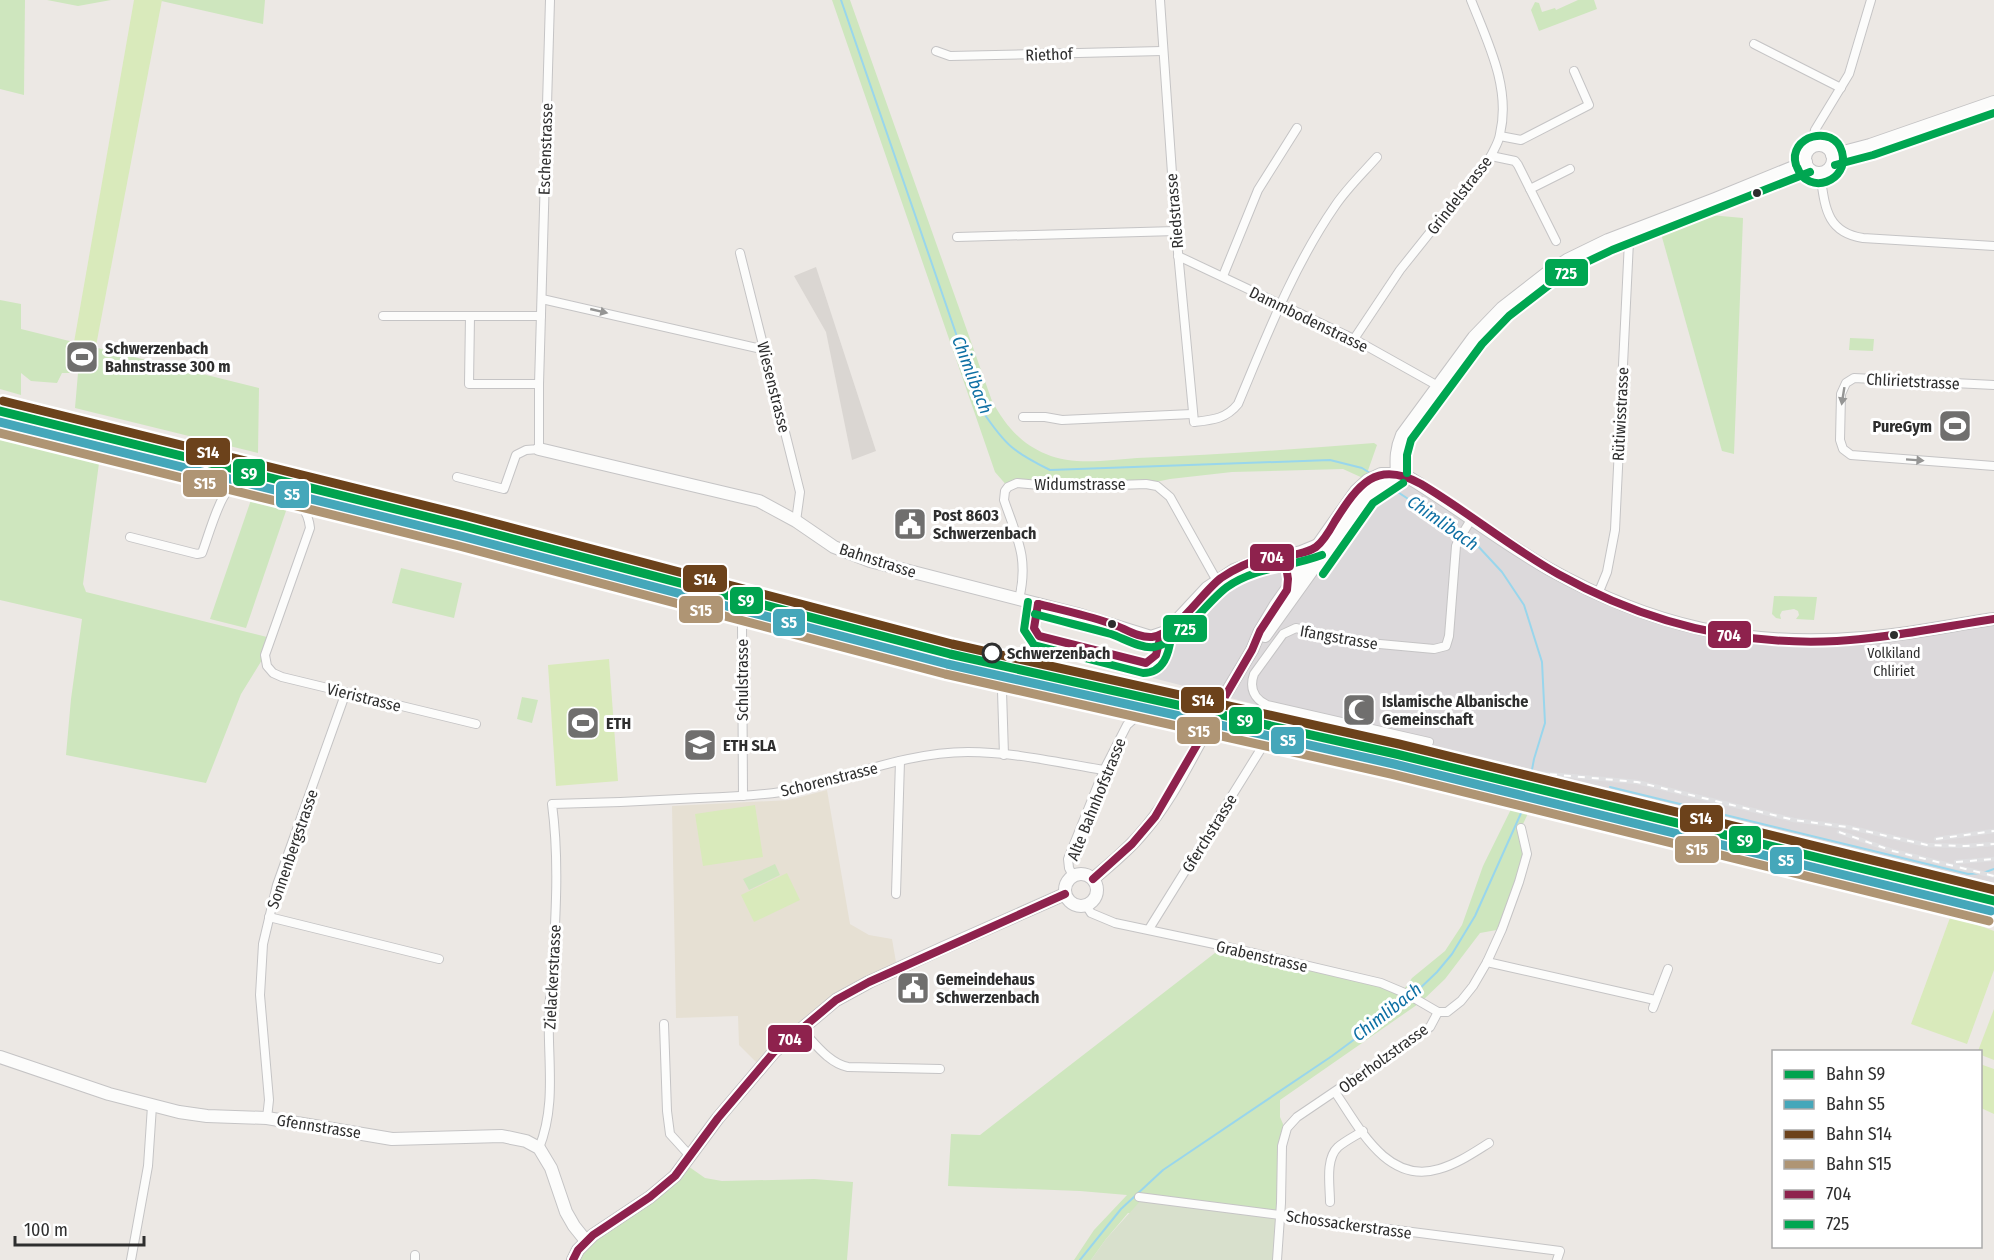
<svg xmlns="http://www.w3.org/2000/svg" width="1994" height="1260" font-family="'Fira Sans Condensed',sans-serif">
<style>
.industrial{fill:#dcd9db}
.education{fill:#e6e0d3}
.green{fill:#cee6be;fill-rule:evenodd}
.cemetery{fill:#d8e0cc}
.pitch{fill:#d9eabb}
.plaza{fill:#dad6d2}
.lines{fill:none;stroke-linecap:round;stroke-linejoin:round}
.stream{stroke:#99d6ec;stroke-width:2}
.secondary-tunnel{stroke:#c6c3c0;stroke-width:12;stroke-dasharray:12 6;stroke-linecap:butt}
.street-casing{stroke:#c5c4c5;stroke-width:10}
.secondary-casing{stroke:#c5c4c5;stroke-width:14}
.street{stroke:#fcfcfb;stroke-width:8}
.secondary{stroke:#fcfcfb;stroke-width:12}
.rail-casing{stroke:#dfdfe1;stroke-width:4.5}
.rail{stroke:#fff;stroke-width:2;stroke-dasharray:7;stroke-linecap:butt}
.bus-1-casing{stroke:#fff;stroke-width:12}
.bus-2-casing{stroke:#fff;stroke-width:12}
.bus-1{stroke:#8e224d;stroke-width:8}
.bus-2{stroke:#00a651;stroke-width:8}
.rail-1-casing{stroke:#fff;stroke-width:14}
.rail-2-casing{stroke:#fff;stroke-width:14}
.rail-3-casing{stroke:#fff;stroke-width:14}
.rail-4-casing{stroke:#fff;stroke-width:14}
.rail-1{stroke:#00a34f;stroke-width:9}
.rail-2{stroke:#45a7ba;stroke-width:9}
.rail-3{stroke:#6c421b;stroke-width:9}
.rail-4{stroke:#af9574;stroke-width:9}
.oneway{fill:#959594}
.bus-dot{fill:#2e2e2e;stroke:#fff;stroke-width:2}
.stop-dot{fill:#fff;stroke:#2e2e2e;stroke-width:3}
.labels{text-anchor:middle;stroke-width:6;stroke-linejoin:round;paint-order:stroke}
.bus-label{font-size:14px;fill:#2e2e2e;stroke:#fff}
.street-label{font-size:16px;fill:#2e2e2e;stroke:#fff}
.poi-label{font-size:16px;font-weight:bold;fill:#2e2e2e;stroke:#fff;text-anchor:start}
.stop-label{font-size:16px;font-weight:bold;fill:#2e2e2e;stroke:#fff;text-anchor:start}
.water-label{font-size:18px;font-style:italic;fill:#0d6fa3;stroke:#fff}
.line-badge{stroke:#fff;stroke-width:2}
.badge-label{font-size:16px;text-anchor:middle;font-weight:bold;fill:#fff}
</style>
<rect width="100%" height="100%" fill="#ece8e4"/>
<polygon class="industrial" points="1397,474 1500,537 1641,612 1782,641 1994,619 1994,887 1603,790 1526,768 1285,712 1153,678 1167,645 1161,628 1245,560 1264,554 1303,549 1309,546"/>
<polygon class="education" points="827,790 850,924 869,935 892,939 896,962 836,995 758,1064 739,1045 738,1016 676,1018 672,806 789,800"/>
<g class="green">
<polygon points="0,0 25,0 24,95 0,89"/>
<polygon points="47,0 111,0 78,6"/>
<polygon points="157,0 265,0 263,24"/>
<path d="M832 0H850L992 401C1005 425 1021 444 1046 454 1073 466 1109 460 1137 458 1216 455 1295 449 1374 443L1377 445 1365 479 1343 469 1232 472 1170 479 1146 484 1008 487 995 472Z"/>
<polygon points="1578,0 1594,0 1597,9 1539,31 1531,10 1535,2 1539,3 1542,12 1555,8 1556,10"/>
<polygon points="1710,215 1743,218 1734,454 1722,451 1660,230"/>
<path d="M0 300 21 304V329L259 388 258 453 75 408 78 373H62L57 383 31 381 21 373V395L0 389ZM73 348 95 351 92 367 70 363Z"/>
<polygon points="1850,338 1874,339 1873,351 1849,350"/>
<polygon points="0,422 101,448 83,584 86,592 271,638 265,655 241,694 206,783 66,755 71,699 82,619 0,600"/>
<polygon points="251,500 287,508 246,628 210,619"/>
<polygon points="401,568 462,583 454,618 392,603"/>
<polygon points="1774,596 1817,597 1814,620 1796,619 1799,615 1798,611 1794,609 1782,611 1780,615 1781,619 1776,618 1772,614"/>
<polygon points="522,697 538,700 532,723 517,719"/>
<polygon points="1518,795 1535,799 1521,828 1527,854 1502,929 1480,933 1445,979 1421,1002 1280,1100 1280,1117 1283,1124 1280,1215 1128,1213 1106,1239 1091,1260 1074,1260 1094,1230 1127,1195 1080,1191 948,1186 951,1134 980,1135 1224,946 1402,992 1412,978 1445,951 1462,925 1483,866"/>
<polygon points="775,864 780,875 749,890 743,879"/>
<polygon points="685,1164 705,1178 722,1181 814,1179 853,1182 847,1260 573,1260"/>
</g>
<polygon class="cemetery" points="1143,1198 1280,1215 1277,1260 1091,1260 1106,1239"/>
<g class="pitch">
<polygon points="134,0 162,0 95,351 73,348"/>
<polygon points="609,659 618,781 556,786 548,665"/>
<polygon points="755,805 763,857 703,866 695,814"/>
<polygon points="787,873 800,900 754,922 741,895"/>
<polygon points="1951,915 1994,931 1994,970 1967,1044 1911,1024"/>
<polygon points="1994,1009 1994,1060 1981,1055 1980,1052 1978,1051"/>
<polygon points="1980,1064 1994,1069 1994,1114 1981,1108"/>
</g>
<polygon class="plaza" points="816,267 876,451 852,460 826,332 794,276"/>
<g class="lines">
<g class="stream">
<path d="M841 0 983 412C1006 446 1014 452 1050 470L1330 460 1362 468 1370 473"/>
<polyline points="1387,485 1460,533"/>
<polyline points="1610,787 1968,874 1983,873 1994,869"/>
<polyline points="1414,994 1437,972 1452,954 1475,916 1526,802 1534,759 1545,723 1542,662 1524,605 1502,572 1476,544 1464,537"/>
<polyline points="1080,1260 1121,1209 1163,1170 1332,1056 1410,998"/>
</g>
<polyline class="secondary-tunnel" points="1206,730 1227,692"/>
<defs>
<g id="street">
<path d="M1160 0 1176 231 1194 422C1212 420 1226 419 1238 404 1267 335 1293 267 1335 206 1347 188 1363 173 1377 157"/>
<polyline points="1754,44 1841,88"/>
<polyline points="936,51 950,56 1162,51"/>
<polyline points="1500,136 1521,140 1589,105 1574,71"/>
<polyline points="1815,146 1813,139 1815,130 1849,74 1871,0"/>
<polyline points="1491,156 1515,161 1518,165 1556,241"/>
<path d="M1820 173C1825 205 1825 232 1863 238L1994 246"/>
<polyline points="1530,189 1570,169"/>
<polyline points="957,237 1176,231"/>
<polyline points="740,253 800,492 796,521"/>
<polyline points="1178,256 1354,339 1438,386"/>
<polyline points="1223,276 1258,190 1297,128"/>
<polyline points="542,299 766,350"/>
<polyline points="383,316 470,316"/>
<path d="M1354 339 1400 270 1491 156C1494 149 1499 142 1500 134 1511 88 1488 43 1471 0"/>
<polyline points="539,384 469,384 470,316 541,316"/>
<polyline points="1994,385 1854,378 1846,383 1841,394 1840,440 1843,449 1851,455 1994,466"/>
<polyline points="1023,417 1045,417 1062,420 1192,414"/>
<polyline points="457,477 504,489 516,455 526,450 539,449 539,384 550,0"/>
<path d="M130 537 197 554 202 553C207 540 219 498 228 491 231 488 234 488 237 488 252 492 289 498 301 507 307 512 309 520 310 528L265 655 267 666 273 673 282 677 476 724"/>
<polyline points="551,565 733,612 742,622 743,796"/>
<polyline points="1598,594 1607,572 1615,530 1629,241 1627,232"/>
<path d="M1019 599C1029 558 1017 538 1004 500L1005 491 1008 487 1017 483 1062 487 1146 484 1157 486 1170 497 1217 581"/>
<polyline points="742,622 753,618 761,617 987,674 996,680 1002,691 1004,755"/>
<path d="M1429 742 1267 705C1254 699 1249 688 1254 674L1283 634 1296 628 1347 641 1434 649 1446 646 1449 636 1456 546 1458 541 1472 518"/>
<polyline points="1073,876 1069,868 1068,859 1104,770 1127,725 1136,717 1152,714 1269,736 1149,929"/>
<polyline points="896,894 900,761"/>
<polyline points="1086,905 1091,913 1115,923 1224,946 1381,983 1407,994 1438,1012 1447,1012 1461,1001 1473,986 1487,962 1502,929 1519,882 1527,854 1521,828"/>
<polyline points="269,917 439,959"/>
<polyline points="1487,962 1655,1000"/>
<polyline points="1653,1008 1668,969"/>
<polyline points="664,1024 667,1111 670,1134 690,1156"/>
<path d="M800 1028C814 1042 828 1063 848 1067L940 1069"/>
<path d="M1335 1092C1359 1127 1387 1185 1439 1169 1457 1164 1473 1153 1489 1143"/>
<polyline points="267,1118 269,1100 260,995 263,944 277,885 346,692"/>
<path d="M539 1148C557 1104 547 1058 549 1011 549 1002 551 993 552 984 555 924 560 864 552 804 601 803 650 801 699 798 726 797 754 796 781 792 843 780 904 752 968 752 1014 752 1060 763 1104 770"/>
<polyline points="1139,1197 1560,1251 1557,1260"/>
<path d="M1330 1202C1330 1186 1325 1159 1338 1147 1345 1141 1355 1136 1363 1131"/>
<polyline points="131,1260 148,1166 152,1106"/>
<polyline points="415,1260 415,1255"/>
<polyline points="1277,1260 1281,1203 1282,1146 1287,1128 1297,1117 1430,1027 1438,1012"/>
</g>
<g id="secondary">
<circle cx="1819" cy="159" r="14"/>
<polyline points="1832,155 1870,145 1994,102"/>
<polyline points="539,449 759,501 796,521 834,547 870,561 1077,614 1151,637 1166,632 1207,588 1234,570 1255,562 1301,552 1318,545"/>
<path d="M1397 474C1396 459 1396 449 1402 435L1474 337 1502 308 1547 273 1567 260 1608 240 1715 199 1806 162"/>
<polyline points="1272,558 1286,566 1310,569"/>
<polyline points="1265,636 1366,495 1397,474"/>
<path d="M1227 692 1252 650 1260 631 1275 606 1356 491 1368 480 1381 474H1397L1408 477C1456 506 1500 541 1549 569 1651 626 1746 648 1863 638 1907 635 1951 625 1994 619"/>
<circle cx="1081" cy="890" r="16"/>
<path d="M1093 879C1109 865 1127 851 1141 834 1168 804 1186 766 1206 730"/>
<polyline points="0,1057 109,1094 179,1112 207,1116 267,1118 392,1139 502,1136 526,1141 539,1148 551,1168 566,1212 574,1226 586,1241"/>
<polyline points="573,1260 578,1250 593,1235 650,1197 675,1176 718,1118 774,1052 836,1000 869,982 943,948 1065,894"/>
</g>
</defs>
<use href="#street" class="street-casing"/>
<use href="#secondary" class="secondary-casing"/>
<use href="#street" class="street"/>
<use href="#secondary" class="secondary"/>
<defs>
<g id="rail">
<polyline points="1536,773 1637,782 1794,820 1847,827 1927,845 1965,846 1994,844"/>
<polyline points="1839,832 1893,851 1994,876"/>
<polyline points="1936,839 1994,831"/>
<polyline points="1956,862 1994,859"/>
</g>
</defs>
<use href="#rail" class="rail-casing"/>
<use href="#rail" class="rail"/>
<defs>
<g id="bus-1">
<path d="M1038 604C1062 610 1086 615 1109 623 1123 627 1137 638 1152 637 1177 634 1201 593 1221 578 1233 570 1248 562 1262 559 1280 555 1300 557 1316 547 1324 541 1330 530 1335 521 1358 485 1376 459 1421 484 1468 512 1510 547 1558 574 1644 622 1738 646 1837 641 1889 638 1942 627 1994 619"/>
<polyline points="1038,604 1034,628 1039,636 1146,663 1156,655 1161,635"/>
<polyline points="1093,879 1132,844 1155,817 1252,650 1260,631 1287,590 1288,579 1286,566"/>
<polyline points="573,1260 578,1250 593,1235 650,1197 675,1176 718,1118 774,1052 836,1000 869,982 1065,894"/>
</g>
<g id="bus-2">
<path d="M1796 165C1787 136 1834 123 1842 152 1850 181 1808 197 1797 167"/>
<polyline points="1835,165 1873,155 1994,113"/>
<polyline points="1407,473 1407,455 1411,440 1482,344 1509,316 1553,282 1572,269 1612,250 1810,172"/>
<polyline points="1323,574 1373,503 1403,483"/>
<path d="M1028 602 1024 630 1034 645 1143 673C1164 673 1169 653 1171 637"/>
<path d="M1035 614C1060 621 1086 627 1111 634 1123 638 1141 649 1154 647 1181 643 1205 603 1227 587 1256 567 1290 567 1322 555"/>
</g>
</defs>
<use href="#bus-1" class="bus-1-casing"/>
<use href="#bus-2" class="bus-2-casing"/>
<use href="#bus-1" class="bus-1"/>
<use href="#bus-2" class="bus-2"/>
<defs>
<polyline id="rail-1" points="0,411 464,526 950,654 1396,754 1994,901"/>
<polyline id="rail-2" points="0,422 461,536 947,664 1394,764 1991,911"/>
<polyline id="rail-3" points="3,401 467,516 952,644 1399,744 1994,890"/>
<polyline id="rail-4" points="0,433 459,546 945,674 1391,774 1989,921"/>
</defs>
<use href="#rail-1" class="rail-1-casing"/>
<use href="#rail-2" class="rail-2-casing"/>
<use href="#rail-3" class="rail-3-casing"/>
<use href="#rail-4" class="rail-4-casing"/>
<use href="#rail-1" class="rail-1"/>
<use href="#rail-2" class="rail-2"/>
<use href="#rail-3" class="rail-3"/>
<use href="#rail-4" class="rail-4"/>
</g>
<defs><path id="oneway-solid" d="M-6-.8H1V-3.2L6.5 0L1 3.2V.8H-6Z" transform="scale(1.5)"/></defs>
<g class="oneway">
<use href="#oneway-solid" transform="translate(599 311) rotate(13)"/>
<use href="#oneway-solid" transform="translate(1843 396) rotate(99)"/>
<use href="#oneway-solid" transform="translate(1915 460) rotate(4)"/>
</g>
<defs>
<symbol id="stadium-square" viewBox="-11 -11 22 22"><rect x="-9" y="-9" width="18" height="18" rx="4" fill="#706f6e" stroke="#fff"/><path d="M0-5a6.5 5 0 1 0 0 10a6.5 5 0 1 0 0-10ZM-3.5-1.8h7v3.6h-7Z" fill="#fff"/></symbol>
<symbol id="civic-square" viewBox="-11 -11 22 22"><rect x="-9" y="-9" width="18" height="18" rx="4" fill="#706f6e" stroke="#fff"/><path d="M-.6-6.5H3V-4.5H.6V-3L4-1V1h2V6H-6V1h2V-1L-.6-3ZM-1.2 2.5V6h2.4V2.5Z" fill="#fff"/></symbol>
<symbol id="mosque-square" viewBox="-11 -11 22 22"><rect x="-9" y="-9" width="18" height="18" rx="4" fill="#706f6e" stroke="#fff"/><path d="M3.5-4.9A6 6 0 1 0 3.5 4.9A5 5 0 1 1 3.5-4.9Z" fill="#fff"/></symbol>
<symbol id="university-square" viewBox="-11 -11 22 22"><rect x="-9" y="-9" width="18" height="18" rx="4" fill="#706f6e" stroke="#fff"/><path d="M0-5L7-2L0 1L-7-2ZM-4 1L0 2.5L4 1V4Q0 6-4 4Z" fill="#fff"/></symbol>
</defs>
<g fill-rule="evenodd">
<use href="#stadium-square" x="63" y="338" width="38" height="38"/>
<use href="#stadium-square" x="1936" y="407" width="38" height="38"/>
<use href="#civic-square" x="891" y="505" width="38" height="38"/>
<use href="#mosque-square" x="1340" y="691" width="38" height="38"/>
<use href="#stadium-square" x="564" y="704" width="38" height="38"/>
<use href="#university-square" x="681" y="726" width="38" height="38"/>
<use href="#civic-square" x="894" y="969" width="38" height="38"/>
</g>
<g class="bus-dot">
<circle cx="1757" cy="193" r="5"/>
<circle cx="1112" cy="624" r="5"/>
<circle cx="1894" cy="635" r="5"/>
</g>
<circle class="stop-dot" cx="992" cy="653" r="9"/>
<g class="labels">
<g class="bus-label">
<text x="1894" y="658">Volkiland<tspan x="1894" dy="18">Chliriet</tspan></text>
</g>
<g class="street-label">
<text transform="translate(1049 54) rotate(-2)" y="6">Riethof</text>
<text transform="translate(545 149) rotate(-88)" y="6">Eschenstrasse</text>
<text transform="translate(1459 195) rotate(-52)" y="6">Grindelstrasse</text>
<text transform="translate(1174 211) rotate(-95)" y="6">Riedstrasse</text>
<text transform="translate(1309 319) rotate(26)" y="6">Dammbodenstrasse</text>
<text transform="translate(1913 381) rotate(3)" y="6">Chlirietstrasse</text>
<text transform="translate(774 387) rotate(76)" y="6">Wiesenstrasse</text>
<text transform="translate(1620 414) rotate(-87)" y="6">Rütiwisstrasse</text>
<text x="1080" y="490">Widumstrasse</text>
<text transform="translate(878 560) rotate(18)" y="6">Bahnstrasse</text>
<text transform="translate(1339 637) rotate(10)" y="6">Ifangstrasse</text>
<text transform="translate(742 680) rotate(-90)" y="6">Schulstrasse</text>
<text transform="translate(364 697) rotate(14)" y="6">Vieristrasse</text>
<text transform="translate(829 779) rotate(-14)" y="6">Schorenstrasse</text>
<text transform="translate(1096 799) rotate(-68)" y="6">Alte Bahnhofstrasse</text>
<text transform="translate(1209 833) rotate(-58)" y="6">Gferchstrasse</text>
<text transform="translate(292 849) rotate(-71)" y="6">Sonnenbergstrasse</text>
<text transform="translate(1262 956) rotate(13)" y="6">Grabenstrasse</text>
<text transform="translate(552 977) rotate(-87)" y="6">Zielackerstrasse</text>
<text transform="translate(1383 1058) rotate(-36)" y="6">Oberholzstrasse</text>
<text transform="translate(319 1126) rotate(9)" y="6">Gfennstrasse</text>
<text transform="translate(1349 1224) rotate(8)" y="6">Schossackerstrasse</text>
</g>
<g class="poi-label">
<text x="105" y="354">Schwerzenbach<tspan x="105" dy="18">Bahnstrasse 300 m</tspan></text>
<text x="1932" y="432" text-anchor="end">PureGym</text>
<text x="933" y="521">Post 8603<tspan x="933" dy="18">Schwerzenbach</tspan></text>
<text x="1382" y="707">Islamische Albanische<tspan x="1382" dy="18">Gemeinschaft</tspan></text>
<text x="606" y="729">ETH</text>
<text x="723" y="751">ETH SLA</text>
<text x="936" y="985">Gemeindehaus<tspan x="936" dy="18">Schwerzenbach</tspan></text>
</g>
<g class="stop-label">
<text x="1007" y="659">Schwerzenbach</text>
</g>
<g class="water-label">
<text transform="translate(972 375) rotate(69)" y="6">Chimlibach</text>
<text transform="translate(1443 523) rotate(35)" y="6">Chimlibach</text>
<text transform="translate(1387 1012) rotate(-38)" y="6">Chimlibach</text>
</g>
</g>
<g class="line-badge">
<rect x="1544" y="258" width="45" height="29" rx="6" fill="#00a651"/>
<rect x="185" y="437" width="46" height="29" rx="6" fill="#6c421b"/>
<rect x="232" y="458" width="34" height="29" rx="6" fill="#00a34f"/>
<rect x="182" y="469" width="46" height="29" rx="6" fill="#af9574"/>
<rect x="275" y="480" width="35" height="29" rx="6" fill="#45a7ba"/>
<rect x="1249" y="543" width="46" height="29" rx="6" fill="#8e224d"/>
<rect x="682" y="564" width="46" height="29" rx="6" fill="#6c421b"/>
<rect x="729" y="586" width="35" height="29" rx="6" fill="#00a34f"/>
<rect x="678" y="595" width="46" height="29" rx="6" fill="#af9574"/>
<rect x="772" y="608" width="34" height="29" rx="6" fill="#45a7ba"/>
<rect x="1162" y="614" width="46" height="29" rx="6" fill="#00a651"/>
<rect x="1707" y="620" width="45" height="29" rx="6" fill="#8e224d"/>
<rect x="1180" y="686" width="45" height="28" rx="6" fill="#6c421b"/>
<rect x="1228" y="706" width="35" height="29" rx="6" fill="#00a34f"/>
<rect x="1176" y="716" width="45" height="29" rx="6" fill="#af9574"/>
<rect x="1270" y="726" width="35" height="29" rx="6" fill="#45a7ba"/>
<rect x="1679" y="804" width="45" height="29" rx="6" fill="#6c421b"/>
<rect x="1728" y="825" width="34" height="29" rx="6" fill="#00a34f"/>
<rect x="1674" y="835" width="46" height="29" rx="6" fill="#af9574"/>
<rect x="1769" y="846" width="34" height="29" rx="6" fill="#45a7ba"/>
<rect x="767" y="1024" width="46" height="29" rx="6" fill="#8e224d"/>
</g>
<g class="badge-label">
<text x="1566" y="279">725</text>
<text x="208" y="458">S14</text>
<text x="249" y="479">S9</text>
<text x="205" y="489">S15</text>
<text x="292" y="500">S5</text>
<text x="1272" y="563">704</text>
<text x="705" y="585">S14</text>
<text x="746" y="606">S9</text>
<text x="701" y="616">S15</text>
<text x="789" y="628">S5</text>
<text x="1185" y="635">725</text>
<text x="1729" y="641">704</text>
<text x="1203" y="706">S14</text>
<text x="1245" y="726">S9</text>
<text x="1199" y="737">S15</text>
<text x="1288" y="746">S5</text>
<text x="1701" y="824">S14</text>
<text x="1745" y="846">S9</text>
<text x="1697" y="855">S15</text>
<text x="1786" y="866">S5</text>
<text x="790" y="1045">704</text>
</g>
<rect x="1772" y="1050" width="210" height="198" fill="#ffffff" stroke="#ababab" stroke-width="1.5"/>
<rect x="1784" y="1070" width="30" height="9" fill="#00a34f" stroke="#ababab" stroke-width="1.5"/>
<text x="1826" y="1080" font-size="18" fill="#2e2e2e">Bahn S9</text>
<rect x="1784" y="1100" width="30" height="9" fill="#45a7ba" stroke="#ababab" stroke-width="1.5"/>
<text x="1826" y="1110" font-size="18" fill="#2e2e2e">Bahn S5</text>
<rect x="1784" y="1130" width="30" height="9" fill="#6c421b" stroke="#ababab" stroke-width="1.5"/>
<text x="1826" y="1140" font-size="18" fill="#2e2e2e">Bahn S14</text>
<rect x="1784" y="1160" width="30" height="9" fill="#af9574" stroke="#ababab" stroke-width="1.5"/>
<text x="1826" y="1170" font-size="18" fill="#2e2e2e">Bahn S15</text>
<rect x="1784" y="1190" width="30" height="9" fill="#8e224d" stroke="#ababab" stroke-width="1.5"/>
<text x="1826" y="1200" font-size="18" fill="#2e2e2e">704</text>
<rect x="1784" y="1220" width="30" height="9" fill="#00a651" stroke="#ababab" stroke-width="1.5"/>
<text x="1826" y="1230" font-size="18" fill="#2e2e2e">725</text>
<path d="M15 1236v9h129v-9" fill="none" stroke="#2e2e2e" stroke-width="3"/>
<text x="24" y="1236" font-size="18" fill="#2e2e2e" stroke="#ffffff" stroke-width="4.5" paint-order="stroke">100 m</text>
</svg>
